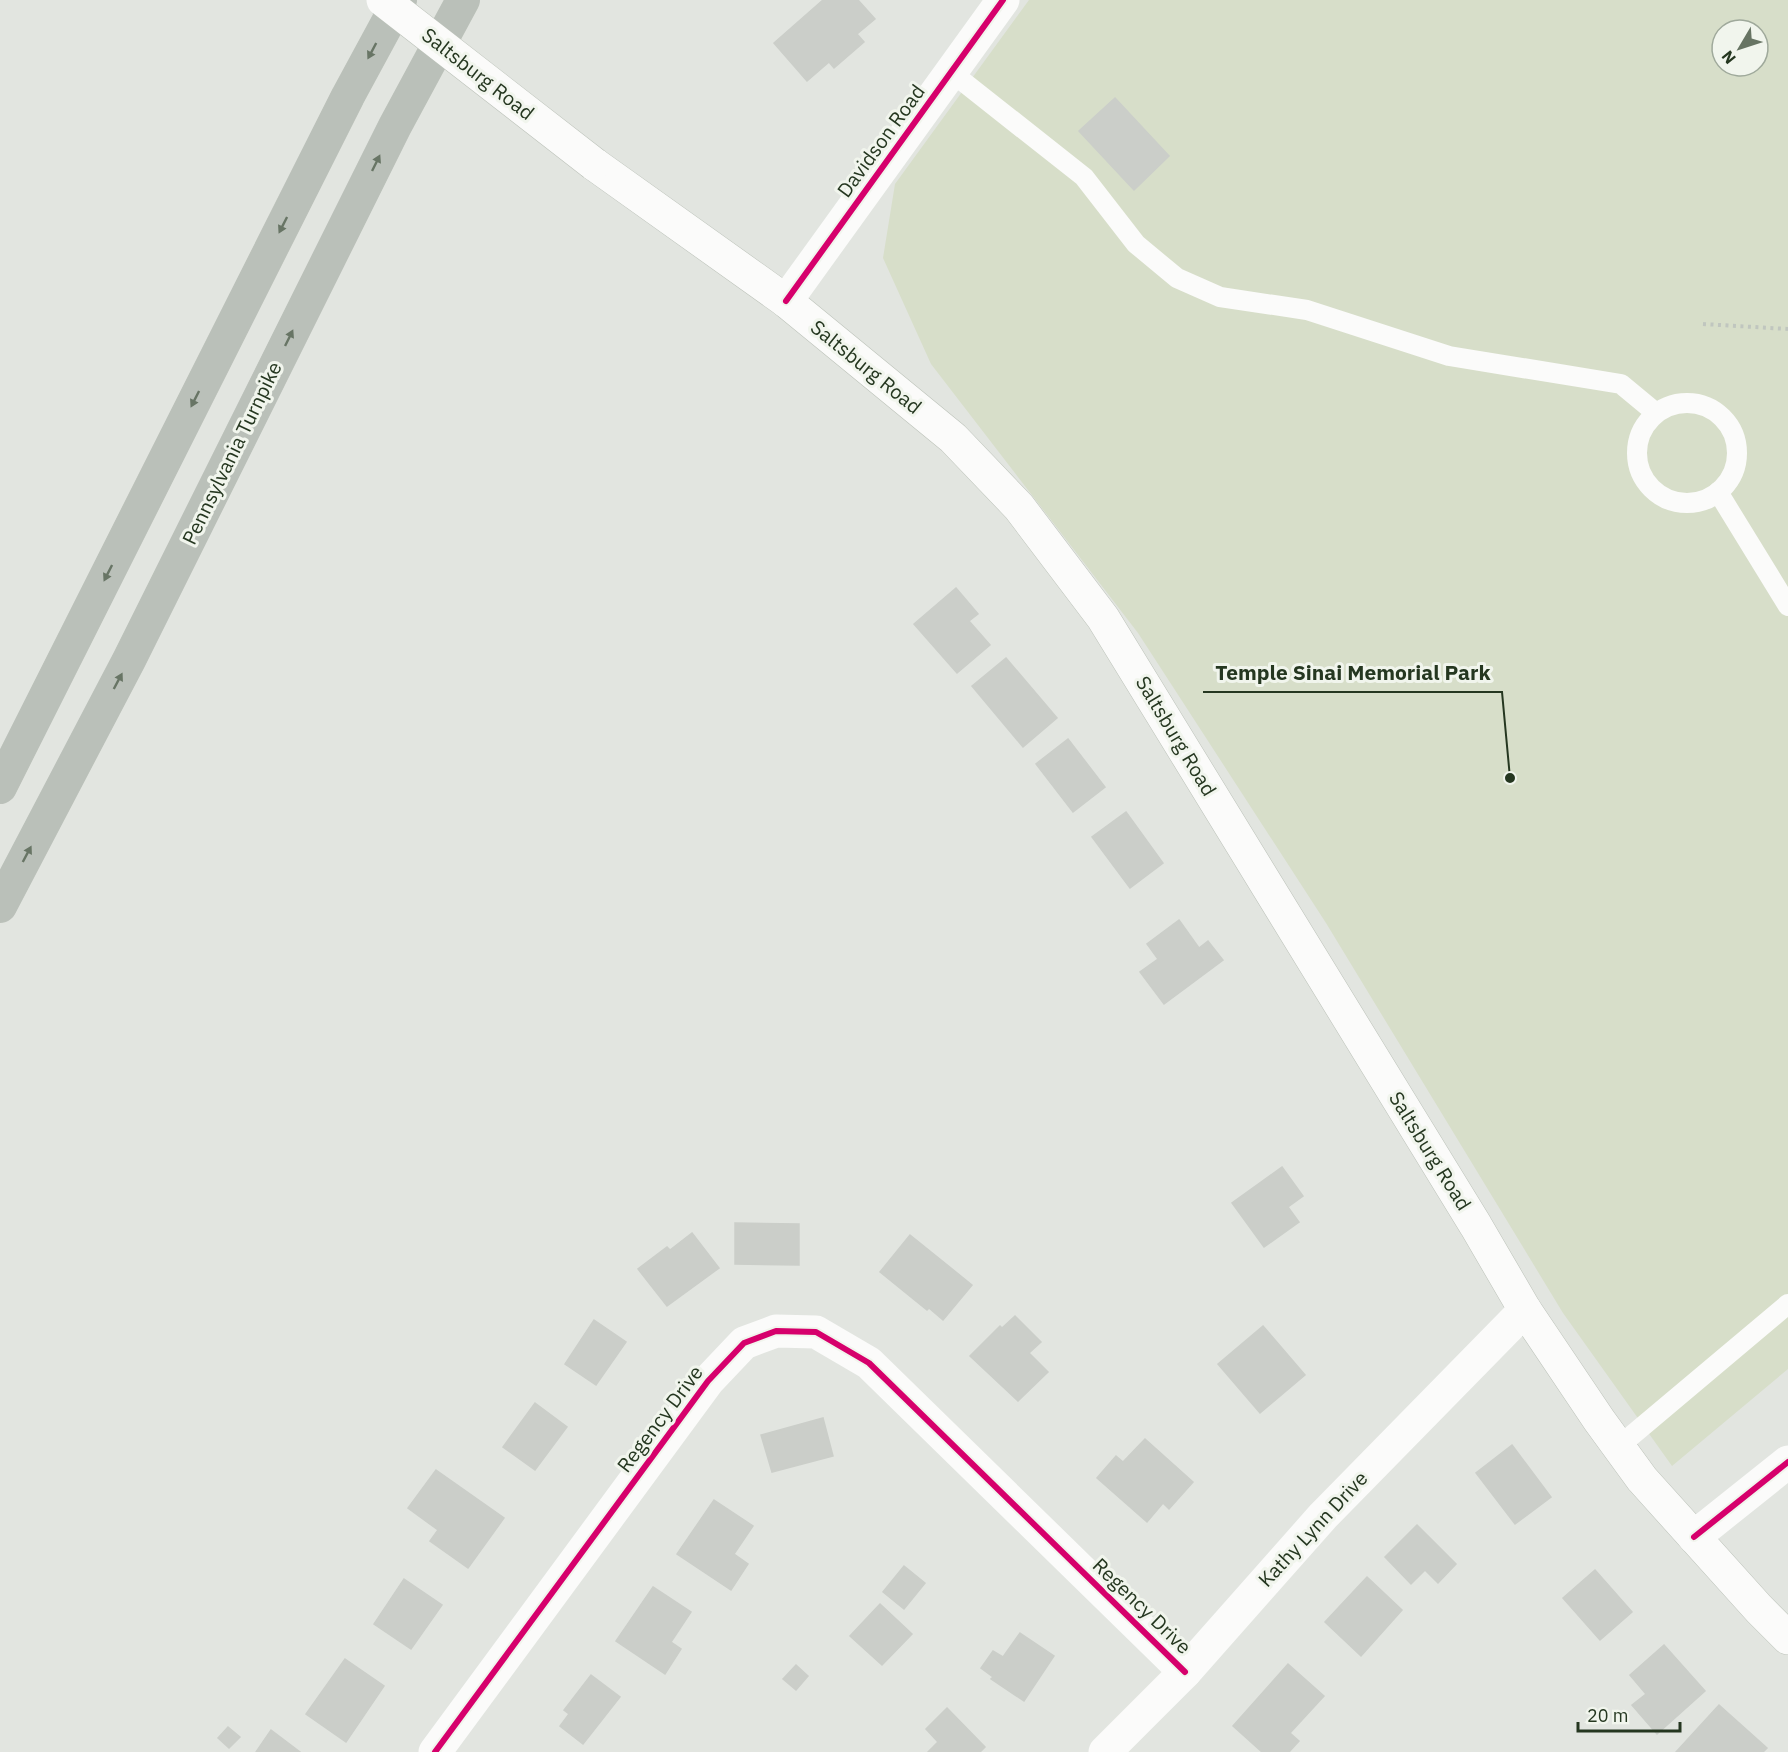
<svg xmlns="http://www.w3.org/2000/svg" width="1788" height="1752" font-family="'IBM Plex Sans',sans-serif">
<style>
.green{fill:#d7dec9;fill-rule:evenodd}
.building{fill:#cbcec9;stroke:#cbcec9;stroke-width:1.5}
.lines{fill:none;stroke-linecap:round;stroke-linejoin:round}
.secondary-casing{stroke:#bcc2b9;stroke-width:34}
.motorway-casing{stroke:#bdc2bb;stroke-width:34}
.path{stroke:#c0c6bf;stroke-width:4;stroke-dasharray:3 4.5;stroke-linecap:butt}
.service{stroke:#fbfbfa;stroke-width:20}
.minor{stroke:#fbfbfa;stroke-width:33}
.tertiary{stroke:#fbfbfa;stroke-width:33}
.secondary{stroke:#fbfbfa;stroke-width:33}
.motorway{stroke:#bac0b9;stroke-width:33}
.secondary-bridge-casing{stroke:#bcc2b9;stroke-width:34;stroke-linecap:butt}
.secondary-bridge{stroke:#fbfbfa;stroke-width:33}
.cycleway-casing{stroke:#f1f5ed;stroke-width:10}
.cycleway{stroke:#d6006c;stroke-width:6}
.oneway{fill:#687565}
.labels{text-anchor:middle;stroke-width:6;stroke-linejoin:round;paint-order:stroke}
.street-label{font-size:20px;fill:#253720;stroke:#f1f5ed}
.leader{fill:none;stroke:#253720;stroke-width:2}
.callout-dot{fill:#253720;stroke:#f1f5ed;stroke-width:2}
.callout-label{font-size:21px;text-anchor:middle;font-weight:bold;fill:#253720;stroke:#f1f5ed;stroke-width:6;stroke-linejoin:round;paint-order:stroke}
</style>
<rect width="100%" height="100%" fill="#e2e5e0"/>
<path class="green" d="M1029 0H1788V1369L1672 1466 1563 1313 1326 923 1138 633 931 364 883 258 895 184ZM1722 30H1758V66H1722Z"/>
<g class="building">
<polygon points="823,0 858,0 875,19 857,34 864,42 834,68 829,62 807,81 774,43"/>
<polygon points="1115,98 1169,156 1134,190 1079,131"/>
<polygon points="956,588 978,614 969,621 990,645 957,673 914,624"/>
<polygon points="1006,658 1057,718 1023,747 972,686"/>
<polygon points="1068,739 1105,787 1073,812 1036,764"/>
<polygon points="1126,812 1163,863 1130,888 1092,837"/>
<polygon points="1179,920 1199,948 1208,941 1223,960 1164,1004 1140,972 1158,959 1147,944"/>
<polygon points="1282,1167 1303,1196 1288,1207 1299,1222 1264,1247 1232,1203"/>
<polygon points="735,1223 799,1224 799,1265 735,1264"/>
<polygon points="692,1233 719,1268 667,1306 638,1269 667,1247 670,1250"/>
<polygon points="910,1235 972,1285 943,1320 929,1308 927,1310 880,1272"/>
<polygon points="1015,1316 1041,1342 1029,1353 1048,1372 1018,1401 970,1356 1000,1326 1002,1328"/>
<polygon points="594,1320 626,1342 596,1385 565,1364"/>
<polygon points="1263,1326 1305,1375 1260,1413 1218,1364"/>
<polygon points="535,1403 567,1427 535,1470 503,1447"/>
<polygon points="823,1418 833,1456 772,1472 761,1435"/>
<polygon points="1145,1439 1193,1482 1169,1509 1163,1503 1147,1522 1097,1478 1116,1456 1123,1462"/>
<polygon points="1512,1445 1551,1497 1515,1524 1476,1473"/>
<polygon points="436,1470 504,1518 468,1568 430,1541 438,1530 408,1508"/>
<polygon points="714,1500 753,1526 734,1554 748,1564 731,1590 677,1554"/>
<polygon points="1417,1525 1456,1564 1438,1583 1425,1570 1411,1584 1385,1557"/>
<polygon points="904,1566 925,1583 904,1609 883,1592"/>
<polygon points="1595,1570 1632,1612 1600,1640 1563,1598"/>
<polygon points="1367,1577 1402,1610 1361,1656 1325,1622"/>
<polygon points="404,1579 442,1605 411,1649 374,1624"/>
<polygon points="653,1587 691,1612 671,1642 681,1649 665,1674 616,1641"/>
<polygon points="880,1604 912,1634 882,1665 850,1636"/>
<polygon points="1020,1633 1054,1656 1024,1701 991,1679 993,1677 981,1668 993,1651 1003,1657"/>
<polygon points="1664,1645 1705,1691 1657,1734 1632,1705 1646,1694 1630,1675"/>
<polygon points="345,1659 384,1686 346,1742 306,1714"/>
<polygon points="1288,1664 1324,1696 1290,1733 1299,1741 1289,1752 1262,1752 1233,1726"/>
<polygon points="796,1665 808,1676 796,1690 783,1679"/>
<polygon points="591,1675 620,1697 583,1744 560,1726 569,1714 564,1710"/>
<polygon points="1719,1705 1767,1748 1763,1752 1676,1752"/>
<polygon points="947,1708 985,1747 980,1752 928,1752 938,1742 926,1729"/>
<polygon points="228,1727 240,1737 229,1748 218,1738"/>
<polygon points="271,1730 300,1752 256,1752"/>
</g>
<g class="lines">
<defs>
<polyline id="secondary" points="594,164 786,301 953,438 1019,507 1103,618 1476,1226 1525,1310 1599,1420 1642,1479 1759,1609 1788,1638"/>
<g id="motorway">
<polyline points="0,787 348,96 400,0"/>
<polyline points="0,906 129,660 395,126 463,0"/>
</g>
</defs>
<use href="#secondary" class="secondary-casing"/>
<use href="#motorway" class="motorway-casing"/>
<polyline class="path" points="1703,324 1788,329"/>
<g class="service">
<polyline points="951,72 1084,177 1136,244 1177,278 1220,297 1307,310 1449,356 1621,384 1656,413"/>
<circle cx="1687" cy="453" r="50"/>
<polyline points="1718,492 1788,606"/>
<polyline points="1618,1447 1788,1304"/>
</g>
<g class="minor">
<polyline points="1694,1537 1788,1462"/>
<polyline points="435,1752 708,1381 744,1343 776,1331 816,1332 869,1363 1185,1672"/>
<polyline points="1105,1752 1185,1672 1323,1516 1525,1310"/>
</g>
<polyline class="tertiary" points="786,301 1003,0"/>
<use href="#secondary" class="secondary"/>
<use href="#motorway" class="motorway"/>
<defs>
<polyline id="secondary-bridge" points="383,0 594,164"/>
</defs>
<use href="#secondary-bridge" class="secondary-bridge-casing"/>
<use href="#secondary-bridge" class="secondary-bridge"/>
<defs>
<g id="cycleway">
<polyline points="786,301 1003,0"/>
<polyline points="1694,1537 1788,1462"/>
<polyline points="435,1752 708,1381 744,1343 776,1331 816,1332 869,1363 1185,1672"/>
</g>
</defs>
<use href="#cycleway" class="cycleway-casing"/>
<use href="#cycleway" class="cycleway"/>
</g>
<defs><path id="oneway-solid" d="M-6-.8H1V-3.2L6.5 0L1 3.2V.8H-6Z" transform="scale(1.5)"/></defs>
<g class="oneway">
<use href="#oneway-solid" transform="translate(372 51) rotate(118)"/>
<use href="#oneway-solid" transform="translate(376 163) rotate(-64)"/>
<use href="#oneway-solid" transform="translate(283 225) rotate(117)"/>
<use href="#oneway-solid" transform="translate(289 338) rotate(-64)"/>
<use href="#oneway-solid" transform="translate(195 399) rotate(117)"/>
<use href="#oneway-solid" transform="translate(108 573) rotate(117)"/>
<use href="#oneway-solid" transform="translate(118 681) rotate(-62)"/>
<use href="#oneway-solid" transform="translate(27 854) rotate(-62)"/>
</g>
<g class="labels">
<g class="street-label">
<text transform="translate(478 74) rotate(38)" y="7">Saltsburg Road</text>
<text transform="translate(881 141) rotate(-54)" y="7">Davidson Road</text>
<text transform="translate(866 367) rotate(39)" y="7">Saltsburg Road</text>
<text transform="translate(232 453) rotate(-64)" y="7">Pennsylvania Turnpike</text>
<text transform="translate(1176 736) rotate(59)" y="7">Saltsburg Road</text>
<text transform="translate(1430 1151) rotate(58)" y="7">Saltsburg Road</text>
<text transform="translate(660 1419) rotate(-53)" y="7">Regency Drive</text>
<text transform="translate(1313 1529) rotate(-47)" y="7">Kathy Lynn Drive</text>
<text transform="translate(1142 1606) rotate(44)" y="7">Regency Drive</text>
</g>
</g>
<path class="leader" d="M1510 778L1502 692H1203"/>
<circle class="callout-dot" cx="1510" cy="778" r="6"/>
<g class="callout-label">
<text x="1353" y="680">Temple Sinai Memorial Park</text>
</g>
<g transform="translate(1740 48) rotate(231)"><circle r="28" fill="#f1f5ed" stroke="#9fa99b" stroke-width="1.5"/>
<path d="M0-4.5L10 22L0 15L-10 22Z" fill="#677463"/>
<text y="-9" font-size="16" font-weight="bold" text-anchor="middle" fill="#253720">N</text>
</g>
<path d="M1578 1722v9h102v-9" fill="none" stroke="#253720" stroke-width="3"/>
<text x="1587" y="1722" font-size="18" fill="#253720" stroke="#f1f5ed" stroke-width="4.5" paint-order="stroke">20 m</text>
</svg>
